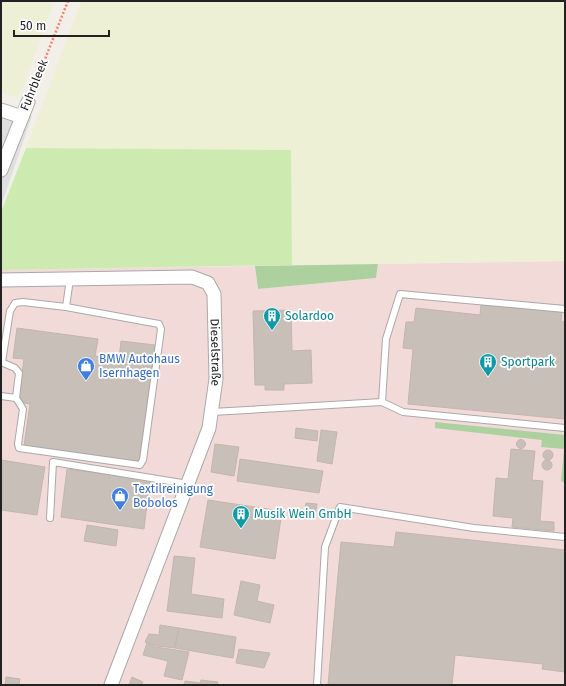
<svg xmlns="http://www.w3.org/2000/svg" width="566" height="686" font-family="'Fira Sans',sans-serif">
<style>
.residential{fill:#e0dfdf}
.commercial{fill:#f2dad9}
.farmland{fill:#eef0d5}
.grass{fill:#cdebb0}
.forest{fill:#add19e}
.building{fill:#c7bfb8;stroke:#c4b6ab}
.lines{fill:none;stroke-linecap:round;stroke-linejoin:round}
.lane-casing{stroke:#a9a9a9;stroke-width:8}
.street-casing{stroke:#a9a9a9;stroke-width:15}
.path{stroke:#fa8072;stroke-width:2.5;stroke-dasharray:2 2;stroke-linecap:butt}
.lane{stroke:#fff;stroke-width:6}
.street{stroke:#fff;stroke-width:13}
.labels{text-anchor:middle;stroke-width:3.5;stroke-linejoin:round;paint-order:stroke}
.street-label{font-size:12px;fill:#222;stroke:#fff}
.culture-label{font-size:12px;fill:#0d838f;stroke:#fff;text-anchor:start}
.shop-label{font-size:12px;fill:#366cbe;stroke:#fff;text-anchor:start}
</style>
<rect width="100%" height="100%" fill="#f2efe9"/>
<polygon class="residential" points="1,105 32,116 1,206"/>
<polygon class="commercial" points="565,261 565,685 1,685 1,270 255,266 258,289 376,278 378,264"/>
<g class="farmland">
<polygon points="1,1 54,1 23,87 17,98 1,92"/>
<polygon points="81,1 565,1 565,261 292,265 291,150 26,148"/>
</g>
<polygon class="grass" points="26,148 291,150 292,265 1,270 1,212"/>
<g class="forest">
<polygon points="378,264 376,278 258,289 255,266"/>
<polygon points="435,422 565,435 565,483 561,481 564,449 541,447 542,440 435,428"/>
</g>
<g class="building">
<polygon points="481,305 562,312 561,321 565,322 565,419 408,404 413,349 403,348 406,322 414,322 416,308 480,315"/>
<polygon points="291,310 292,351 311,350 312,383 284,384 284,390 265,390 265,385 255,385 253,311"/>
<polygon points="17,328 98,339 95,356 119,359 121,341 155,345 139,462 24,446 30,404 18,402 24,359 13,358"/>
<polygon points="296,428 318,431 317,441 295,438"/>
<polygon points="321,430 337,432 332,464 317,461"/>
<circle cx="521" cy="444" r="4.5"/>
<polygon points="215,444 239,447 234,476 211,472"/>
<polygon points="511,449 535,451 532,480 543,481 540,521 554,522 554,531 512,527 513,518 493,516 496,478 508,479"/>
<circle cx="548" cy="455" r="5"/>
<polygon points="240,459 323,471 319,493 237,481"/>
<polygon points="1,460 45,467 37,515 1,510"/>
<circle cx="547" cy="465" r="5"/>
<polygon points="67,469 150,480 144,529 61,517"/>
<polygon points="208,500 282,511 275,559 200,547"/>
<polygon points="306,503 317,504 315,516 304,514"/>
<polygon points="87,525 118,530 116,546 84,541"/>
<polygon points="396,532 565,550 565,672 542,669 543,664 455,655 452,685 328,685 341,542 394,547"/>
<polygon points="174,556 195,558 191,594 224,599 222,618 167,611"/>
<polygon points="241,581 260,585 257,601 274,605 270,623 234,615"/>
<polygon points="160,625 179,628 175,648 158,646 145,642 149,634 159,635"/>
<polygon points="179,628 236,637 233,658 175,648"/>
<polygon points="147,643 156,647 189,652 182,680 164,676 168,661 143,655"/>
<polygon points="239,649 270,653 264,668 236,663"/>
<polygon points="6,677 20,679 19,685 5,685"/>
<polygon points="132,677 143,682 141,685 129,685"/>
<polygon points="201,680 218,682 217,685 184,685 185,681 200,683"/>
</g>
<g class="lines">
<defs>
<g id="lane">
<polyline points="1,362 15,368 19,373 16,398 1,396"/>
<polyline points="2,362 10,311 15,303 23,302 66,307 70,279"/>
<polyline points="16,398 23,409 18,444 19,448 140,465 143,460 161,329 159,324 66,307"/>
<polyline points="382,402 386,339 400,294 565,309"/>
<polyline points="212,412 382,402 403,412 565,428"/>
<polyline points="50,518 53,462 188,484"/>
<polyline points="317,685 325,547 340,507 474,528 565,537"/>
</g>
<g id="street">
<polyline points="1,110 22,117"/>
<polyline points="1,170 28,102"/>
<path id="s1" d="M1 280 192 277 208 283 214 294 216 379 209 428 111 685"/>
</g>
</defs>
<use href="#lane" class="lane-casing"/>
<use href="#street" class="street-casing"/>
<polyline class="path" points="32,92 68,1"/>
<use href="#lane" class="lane"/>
<use href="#street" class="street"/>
</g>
<defs>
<symbol id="building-pin" viewBox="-11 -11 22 30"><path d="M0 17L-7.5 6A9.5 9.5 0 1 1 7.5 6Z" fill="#0f9aa8" stroke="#fff"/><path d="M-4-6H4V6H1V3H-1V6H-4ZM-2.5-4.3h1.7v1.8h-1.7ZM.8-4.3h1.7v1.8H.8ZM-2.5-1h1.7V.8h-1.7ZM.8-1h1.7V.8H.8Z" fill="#fff"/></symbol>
<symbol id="shop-pin" viewBox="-11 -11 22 30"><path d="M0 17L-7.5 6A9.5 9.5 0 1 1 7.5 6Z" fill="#3f7fe0" stroke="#fff"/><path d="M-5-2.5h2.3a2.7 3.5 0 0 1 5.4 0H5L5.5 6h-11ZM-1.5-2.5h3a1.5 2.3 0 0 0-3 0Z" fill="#fff"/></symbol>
</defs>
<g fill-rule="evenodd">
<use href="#building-pin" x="262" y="306" width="20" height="27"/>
<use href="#building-pin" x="478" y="352" width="20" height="27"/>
<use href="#shop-pin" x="76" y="356" width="20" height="27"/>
<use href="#shop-pin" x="110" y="486" width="20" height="27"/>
<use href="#building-pin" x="231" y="504" width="20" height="27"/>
</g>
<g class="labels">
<g class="street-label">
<text transform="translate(34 85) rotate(-68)" y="4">Fuhrbleek</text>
<text dy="4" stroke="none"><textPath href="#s1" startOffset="279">Dieselstraße</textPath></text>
</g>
<g class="culture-label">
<text x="285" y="320">Solardoo</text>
<text x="501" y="366">Sportpark</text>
<text x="254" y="518">Musik Wein GmbH</text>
</g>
<g class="shop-label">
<text x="99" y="363">BMW Autohaus<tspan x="99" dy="14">Isernhagen</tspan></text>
<text x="133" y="493">Textilreinigung<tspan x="133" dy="14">Bobolos</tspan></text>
</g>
</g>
<rect width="566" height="686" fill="none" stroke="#222222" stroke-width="4"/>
<path d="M14 30v6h95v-6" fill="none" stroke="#222222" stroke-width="2"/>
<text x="20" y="30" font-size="12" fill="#222222" stroke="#ffffff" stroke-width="3" paint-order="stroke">50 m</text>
</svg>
